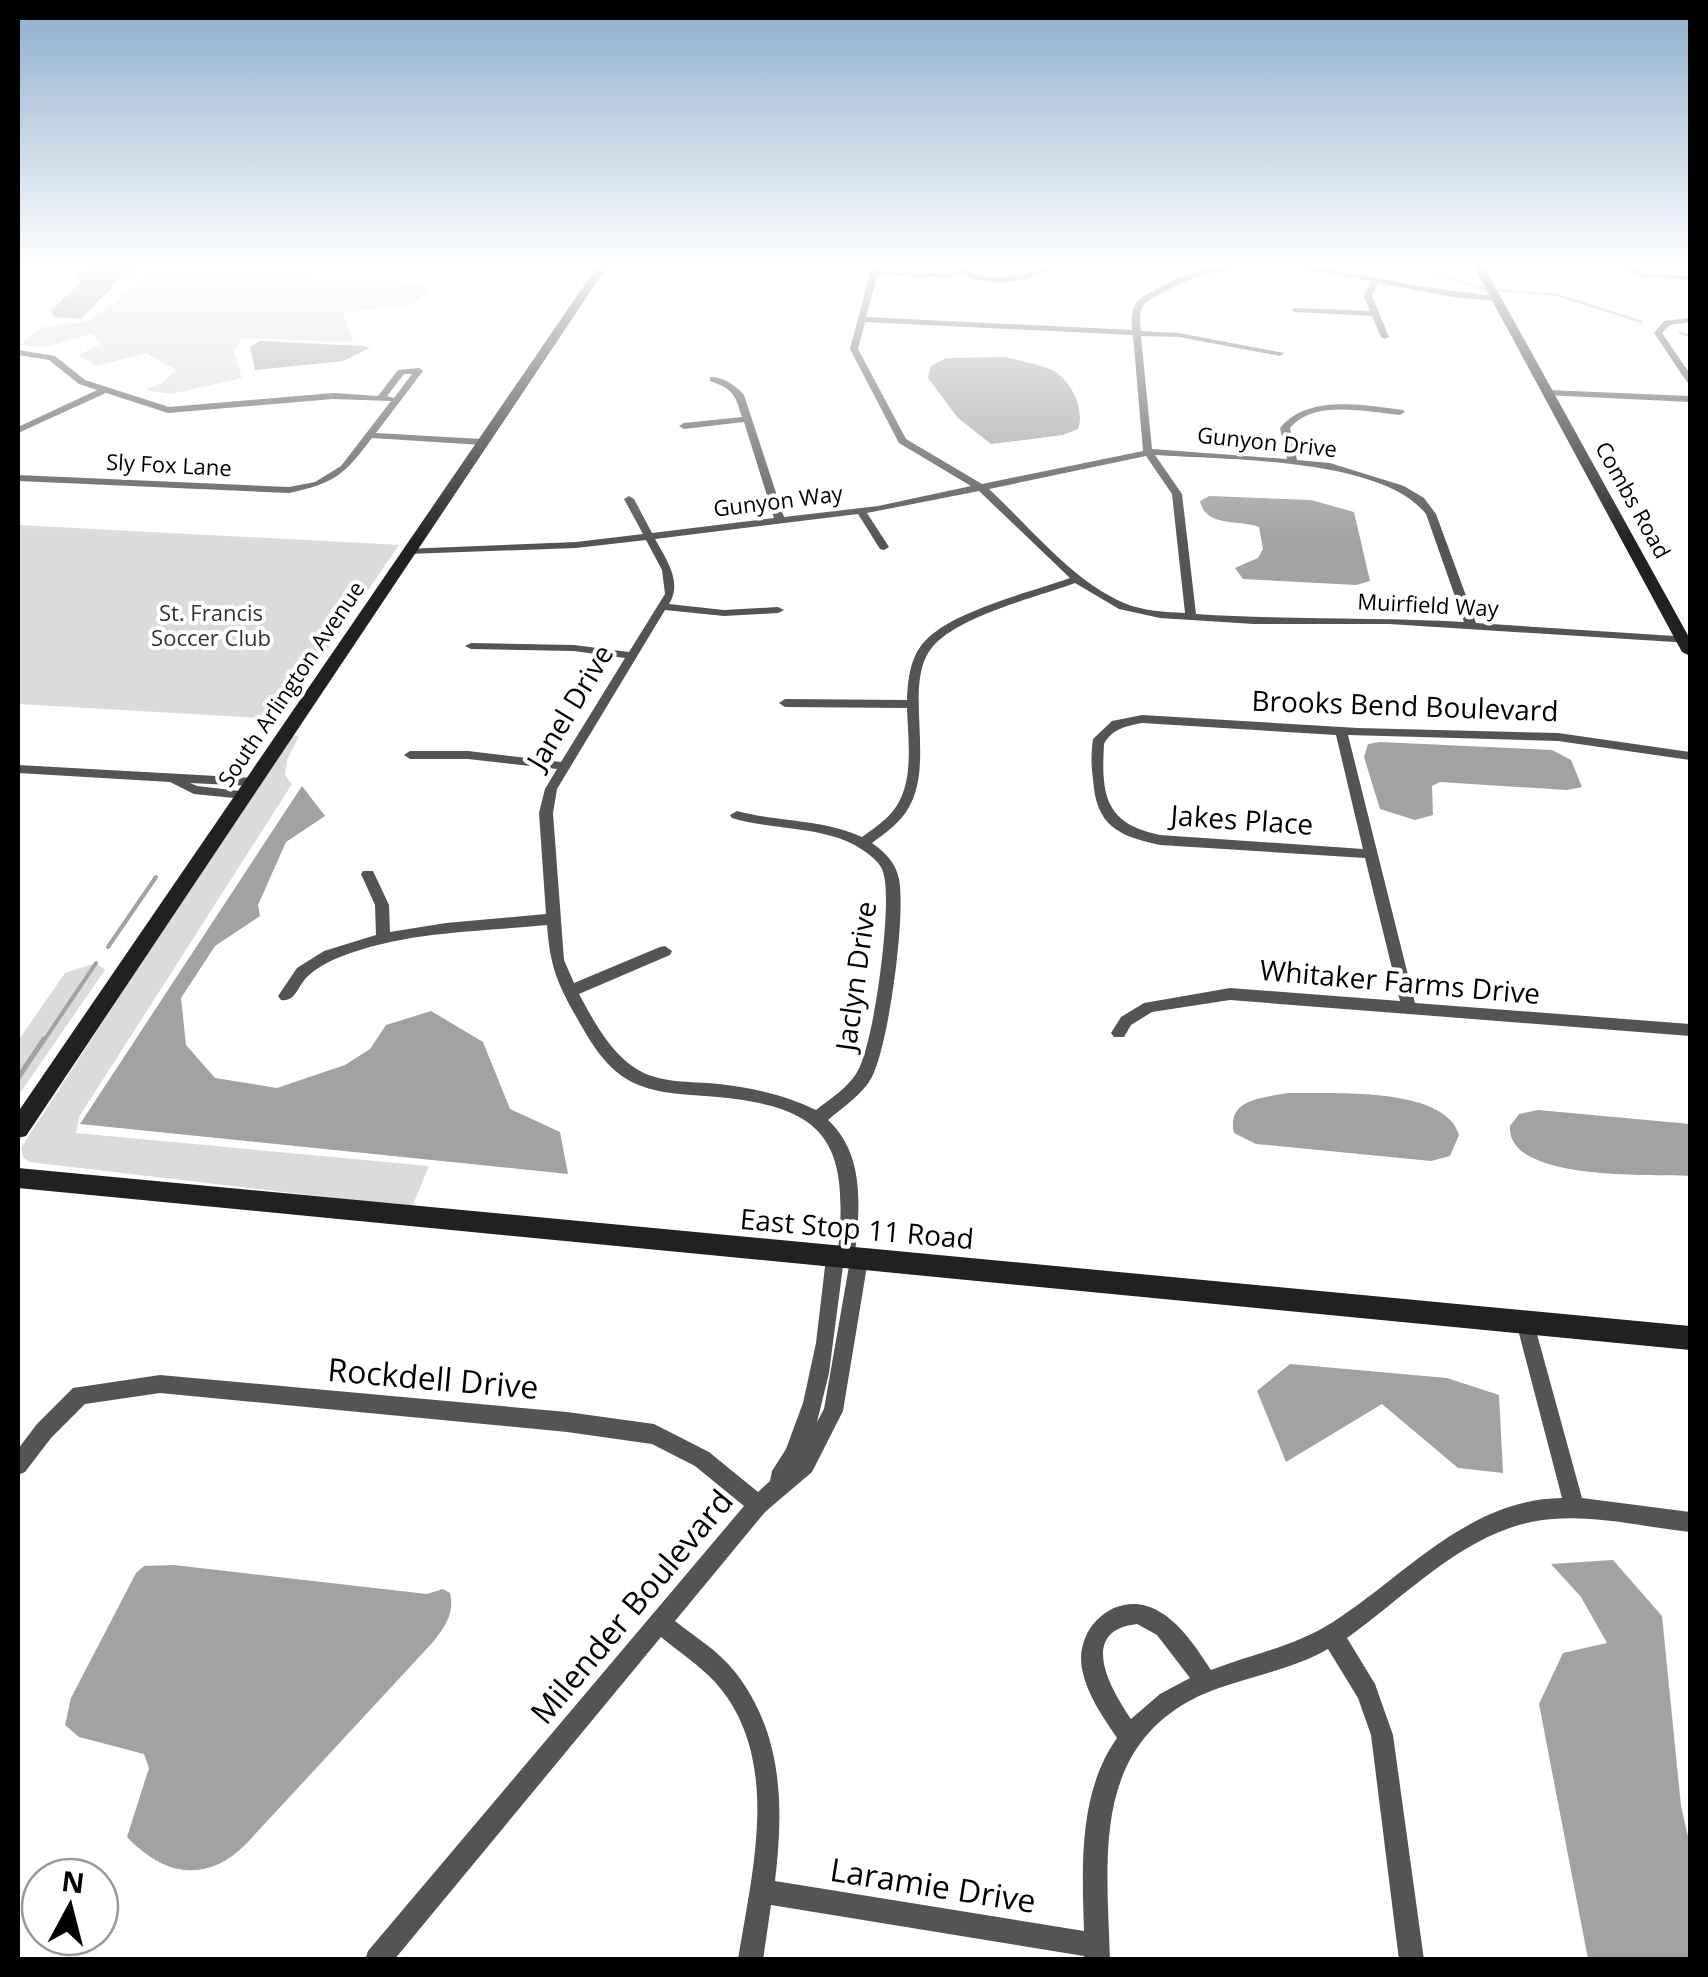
<svg xmlns="http://www.w3.org/2000/svg" width="1708" height="1977" font-family="'Open Sans',sans-serif">
<style>
.green{fill:#dbdbdb}
.water{fill:#a2a2a2}
.lines{fill:none;stroke-linecap:round;stroke-linejoin:round}
.stream-far2{stroke:#a2a2a2;stroke-width:2.5}
.stream-far1{stroke:#a2a2a2;stroke-width:4}
.stream{stroke:#a2a2a2;stroke-width:5}
.street{fill:#545454;fill-rule:evenodd}
.secondary{fill:#212121;fill-rule:evenodd}
.labels{text-anchor:middle;stroke-width:8;stroke-linejoin:round;paint-order:stroke}
.far-street-label{font-size:22px;fill:#000;stroke:#fff}
.far-park-label{font-size:22px;fill:#323232;stroke:#fff}
.street-label{font-size:28px;fill:#000;stroke:#fff}
.near-street-label{font-size:32px;fill:#000;stroke:#fff}
</style>
<rect width="100%" height="100%" fill="#fff"/>
<g class="green">
<polygon points="162,265 311,265 302,276 401,281 434,288 413,305 342,313 354,342 242,338 234,351 242,378 171,394 145,390 162,383 176,370 146,353 97,366 78,355 102,343 91,334 46,347 20,345 43,327 88,321"/>
<polygon points="18,525 383,544 399,545 280,719 18,704"/>
<polygon points="289,735 299,736 287,760 285,775 292,784 79,1117 76,1133 429,1166 412,1207 29,1162 23,1157 21,1148"/>
<polygon points="96,963 105,970 18,1096 18,1041 65,973"/>
</g>
<g class="water">
<polygon points="90,265 148,265 115,285 81,319 54,317 51,310 81,282 72,275"/>
<polygon points="260,341 363,346 370,348 343,361 255,370 250,347"/>
<path d="M1005 357C1020 361 1041 364 1054 371 1072 382 1085 410 1078 429L1063 435 991 444 958 418 928 378 931 366 946 358Z"/>
<path d="M1209 496 1311 500 1354 512 1370 581 1356 585 1243 579 1235 568 1258 558 1263 549 1259 527C1238 519 1206 528 1200 501Z"/>
<polygon points="1380,742 1552,750 1571,760 1582,787 1567,790 1440,782 1432,786 1433,815 1415,820 1380,809 1364,757 1368,744"/>
<polygon points="302,786 325,816 286,842 258,905 260,916 215,946 181,998 186,1045 215,1078 277,1088 345,1065 370,1049 386,1025 431,1011 483,1042 510,1109 560,1132 568,1174 80,1124"/>
<path d="M1288 1093C1331 1094 1445 1086 1459 1135L1450 1156 1431 1161 1256 1144 1234 1133C1226 1099 1263 1098 1288 1093Z"/>
<path d="M1538 1110 1690 1124V1176C1652 1174 1506 1182 1510 1126L1519 1114Z"/>
<polygon points="1290,1364 1447,1378 1499,1395 1503,1473 1458,1468 1382,1404 1286,1462 1257,1391"/>
<polygon points="1613,1560 1662,1616 1681,1806 1690,1845 1690,1959 1588,1959 1539,1704 1563,1653 1607,1643 1581,1597 1551,1564"/>
<path d="M174 1565 427 1594 443 1589 450 1593C455 1613 445 1627 433 1642L246 1844C207 1883 165 1877 127 1837L149 1768 144 1754 79 1737 65 1725 71 1698 136 1573 144 1566Z"/>
</g>
<g class="lines">
<g class="stream-far2">
<polyline points="1405,265 1484,289 1557,295 1642,322"/>
<polyline points="1680,333 1690,336"/>
</g>
<g class="stream-far1">
<polyline points="108,947 156,877"/>
<polyline points="43,1042 96,963"/>
</g>
<polyline class="stream" points="18,1078 44,1039"/>
<g class="street">
<path d="M872 265H880L878 272 949 273 971 265H982L966 272C988 279 1008 279 1030 272 1041 269 1050 265 1062 265 1041 276 1014 284 990 282 976 281 963 273 950 277L877 276 866 317 1132 330C1130 299 1139 299 1164 285 1237 245 1331 269 1408 284 1438 290 1469 292 1500 297L1501 299 1497 301 1453 297 1378 283 1372 296 1389 337 1385 339 1381 337 1372 316 1295 312 1291 310 1295 308 1370 311 1364 296 1371 281C1304 268 1228 256 1166 291 1143 303 1138 303 1141 331L1179 333 1284 353 1280 356 1179 337 1141 336 1152 449 1287 459 1280 428C1307 394 1365 405 1403 410L1405 412 1400 415C1367 412 1314 399 1290 428L1297 460 1330 463 1404 486 1424 498 1436 514 1476 623 1690 637V643L1389 624H1254L1160 618 1119 609 1075 583C1037 597 963 615 935 644 899 681 939 764 906 812 897 825 884 834 872 843 885 852 896 863 899 879 906 916 889 1043 872 1077 863 1094 843 1107 828 1120 865 1154 860 1208 855 1253L865 1254 868 1260 843 1411 812 1472 765 1512 675 1621C695 1637 719 1651 735 1672 783 1733 784 1807 775 1881L1084 1931C1082 1867 1078 1793 1117 1738 1103 1717 1087 1695 1082 1669 1074 1625 1120 1587 1160 1612 1182 1625 1197 1649 1211 1670 1252 1654 1296 1646 1333 1622 1406 1575 1469 1499 1562 1498L1516 1322 1518 1316 1525 1313 1532 1316 1582 1498 1690 1512V1532C1644 1527 1598 1515 1552 1519 1471 1525 1409 1594 1347 1638L1375 1684 1393 1735 1424 1960H1399L1371 1735 1358 1698 1328 1649C1288 1672 1241 1677 1199 1696 1091 1748 1107 1859 1110 1960H1084V1956L771 1905 763 1960H738C752 1871 783 1758 715 1682 699 1665 679 1652 661 1637L394 1960H365L368 1951 744 1506 695 1466 652 1444 567 1432 160 1393 85 1404 51 1438 25 1472 18 1475V1449L37 1424 73 1388 160 1375 567 1412 654 1424 709 1452 758 1492 770 1481 772 1471 786 1449 803 1403 816 1343 826 1258 829 1252 838 1251C850 1136 823 1105 706 1096 679 1094 648 1093 625 1078 604 1065 589 1040 577 1018 557 983 550 966 547 925 478 932 405 931 340 957 329 961 315 969 307 977 297 987 296 1002 281 1000L278 996 297 968 324 951 376 935 375 905 361 874 363 871H373L389 905 390 932 446 923 546 914 539 813 545 789 557 769 468 759H410L404 755 410 751H468L561 762 625 658 574 651 471 649 465 646 471 643 574 645 629 652 665 594 662 570 646 540 576 548 408 554 404 553V549L576 542 643 534 624 499 629 496 634 499 652 533 774 518 744 422 684 429 679 426 684 423 742 417C735 394 733 389 710 381V377C724 377 735 385 744 395L784 517 878 506 971 486 899 443 850 349ZM865 322 1133 335 1143 451 982 484 906 439 858 349ZM1155 455C1225 460 1381 457 1426 514L1464 622C1375 617 1285 620 1196 614L1182 494ZM1146 456 1172 494 1185 613C1165 612 1143 611 1124 603 1072 581 1030 527 989 489ZM979 491 1070 578C1031 592 952 611 925 641 910 657 908 679 907 700L785 699 779 703 785 707 907 708C908 740 915 784 893 811 885 821 873 829 862 837 823 819 778 822 737 811L730 815 732 818C778 832 835 824 872 857 878 862 883 868 884 876 892 907 874 1048 856 1074 847 1088 830 1099 816 1110 785 1095 754 1088 719 1084 691 1081 659 1084 635 1068 610 1052 593 1020 579 994L670 955 672 951 665 946 660 947 574 983 564 960 553 813 557 789 665 610 724 616 778 613 784 610 778 607 724 610 669 604C683 582 666 559 655 539L858 514 880 549 884 550 889 547 867 513ZM843 1266H849L824 1409 817 1422 829 1373ZM1137 1624 1157 1635 1190 1678 1160 1694 1131 1719C1112 1691 1076 1631 1137 1624Z"/>
<polygon points="1611,265 1622,265 1646,273 1690,276 1690,280 1645,277"/>
<polygon points="1690,318 1690,322 1670,325 1662,333 1690,374 1690,383 1687,382 1654,333 1664,321"/>
<path d="M18 350 55 356 85 380 169 407 333 393 378 396 398 370 419 368 423 371 376 433 482 439 487 442 482 445 372 438C344 475 335 483 289 493L18 481V475L289 487 315 482 341 466 391 401 333 399 168 413 106 393 18 433V427L97 390 79 384 49 360 18 355ZM404 374H412L394 398 387 396Z"/>
<polygon points="1548,390 1690,396 1690,402 1545,395 1544,393"/>
<path d="M1142 715 1358 728 1558 733 1690 752V760L1558 741 1348 735 1415 1003 1690 1024V1036L1230 1000 1152 1012 1131 1025 1124 1037H1114L1111 1033 1121 1017 1144 1003 1230 988 1400 1001 1365 858 1160 845C1118 836 1096 826 1093 779 1091 766 1091 753 1093 739L1112 721ZM1142 723 1336 735 1363 849 1160 835C1105 824 1101 795 1104 744 1112 729 1126 726 1142 723Z"/>
<polygon points="18,765 253,778 259,782 253,786 190,783 197,786 249,792 250,795 249,798 244,799 194,794 170,782 18,773"/>
</g>
<g class="secondary">
<polygon points="598,265 608,265 26,1136 18,1138 18,1112"/>
<polygon points="1473,265 1483,265 1690,639 1690,656 1682,652"/>
<polygon points="18,1168 1690,1326 1690,1350 18,1188"/>
</g>
</g>
<linearGradient id="sky" x2="0" y2="1"><stop stop-color="#8cadcc"/><stop offset="0.49" stop-color="#fff"/><stop offset="1" stop-color="#fff" stop-opacity="0"/></linearGradient>
<rect width="1708" height="542" fill="url(#sky)"/>
<g class="labels">
<g class="far-street-label">
<text transform="translate(1267 442) rotate(6)" y="8">Gunyon Drive</text>
<text transform="translate(169 465) rotate(3)" y="8">Sly Fox Lane</text>
<text transform="translate(1633 500) rotate(61)" y="8">Combs Road</text>
<text transform="translate(778 501) rotate(-7)" y="8">Gunyon Way</text>
<text transform="translate(1428 605) rotate(3)" y="8">Muirfield Way</text>
<text transform="translate(291 684) rotate(-56)" y="8">South Arlington Avenue</text>
</g>
<g class="far-park-label">
<text x="211" y="621">St. Francis<tspan x="211" dy="25">Soccer Club</tspan></text>
</g>
<g class="street-label">
<text transform="translate(1405 706) rotate(2)" y="10">Brooks Bend Boulevard</text>
<text transform="translate(570 707) rotate(-59)" y="10">Janel Drive</text>
<text transform="translate(1242 820) rotate(4)" y="10">Jakes Place</text>
<text transform="translate(856 976) rotate(-82)" y="10">Jaclyn Drive</text>
<text transform="translate(1400 982) rotate(5)" y="10">Whitaker Farms Drive</text>
<text transform="translate(857 1229) rotate(5)" y="10">East Stop 11 Road</text>
</g>
<g class="near-street-label">
<text transform="translate(433 1379) rotate(5)" y="11">Rockdell Drive</text>
<text transform="translate(632 1607) rotate(-50)" y="11">Milender Boulevard</text>
<text transform="translate(933 1886) rotate(9)" y="11">Laramie Drive</text>
</g>
</g>
<rect width="1708" height="1977" fill="none" stroke="#000000" stroke-width="40"/>
<g transform="translate(70 1907) rotate(7)"><circle r="48" fill="#ffffff" stroke="#999999" stroke-width="2.5"/>
<path d="M0-8L18 38L0 25L-18 38Z" fill="#000000"/>
<text y="-15" font-size="28" font-weight="bold" text-anchor="middle" fill="#000000">N</text>
</g>
</svg>
